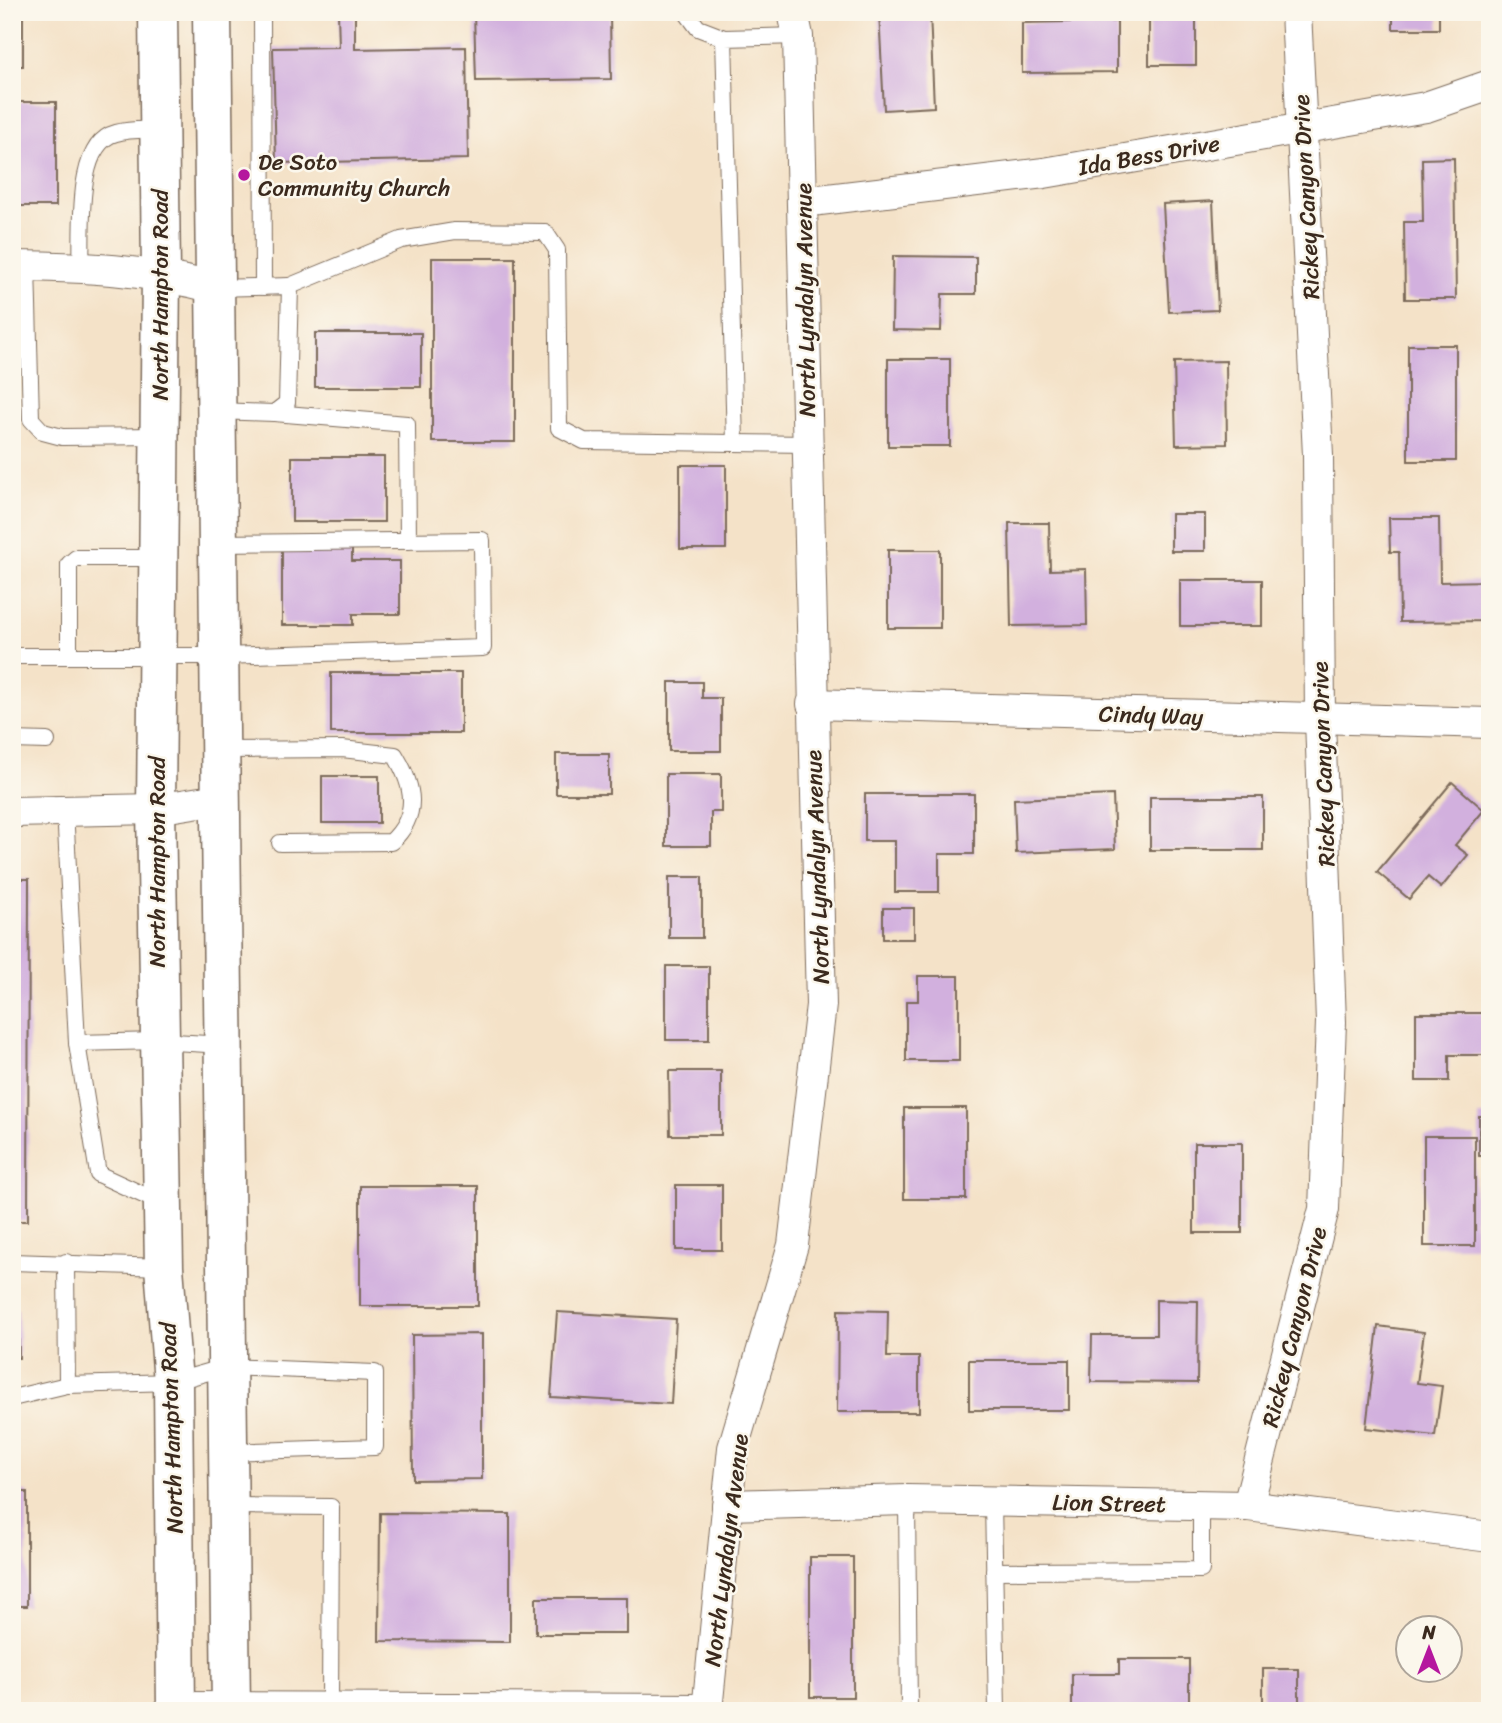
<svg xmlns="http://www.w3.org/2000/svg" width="1502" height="1723" font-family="Sriracha,sans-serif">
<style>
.building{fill:#d2b0de}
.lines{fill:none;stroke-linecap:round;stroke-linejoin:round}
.lane-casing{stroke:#7c6a5a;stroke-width:18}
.street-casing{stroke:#7c6a5a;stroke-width:32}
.secondary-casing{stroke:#7c6a5a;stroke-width:41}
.lane{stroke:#fff;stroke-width:16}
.street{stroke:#fff;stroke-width:30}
.secondary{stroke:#fff;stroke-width:38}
.poi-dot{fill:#b5179e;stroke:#fbf7ec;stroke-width:2.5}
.labels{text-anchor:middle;stroke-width:5;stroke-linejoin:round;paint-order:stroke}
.street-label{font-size:23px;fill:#3b2a1e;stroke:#fbf7ec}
.poi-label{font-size:23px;fill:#3b2a1e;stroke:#fbf7ec;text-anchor:start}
</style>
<rect width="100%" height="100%" fill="#fbf7ec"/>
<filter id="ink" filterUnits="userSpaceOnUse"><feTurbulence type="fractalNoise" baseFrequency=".0143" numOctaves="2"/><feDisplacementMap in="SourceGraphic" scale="14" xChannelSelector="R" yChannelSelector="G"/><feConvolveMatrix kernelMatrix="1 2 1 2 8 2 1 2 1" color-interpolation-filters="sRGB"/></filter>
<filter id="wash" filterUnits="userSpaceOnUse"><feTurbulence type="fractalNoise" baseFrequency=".00686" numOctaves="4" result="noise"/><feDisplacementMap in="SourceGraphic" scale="28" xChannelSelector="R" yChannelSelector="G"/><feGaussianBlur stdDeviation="1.57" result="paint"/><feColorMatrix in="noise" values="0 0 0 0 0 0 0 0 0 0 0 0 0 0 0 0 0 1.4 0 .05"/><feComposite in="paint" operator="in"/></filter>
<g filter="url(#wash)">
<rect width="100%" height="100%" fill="#f4e2c8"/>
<g id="blocks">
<g class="building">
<rect x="12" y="12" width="11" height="54"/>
<polygon points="338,12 355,12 355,49 466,47 468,159 276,163 273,48 339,47"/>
<polygon points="474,12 610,12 611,79 476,81"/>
<polygon points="879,12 930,12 934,107 884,110"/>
<rect x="1149" y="12" width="47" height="53"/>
<rect x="1393" y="12" width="46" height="17"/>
<polygon points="1117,21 1117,72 1022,73 1022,23"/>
<rect x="12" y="102" width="44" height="104"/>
<polygon points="1454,158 1456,299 1405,299 1404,222 1423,222 1422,159"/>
<polygon points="1213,201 1218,310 1169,312 1163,204"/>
<polygon points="893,256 976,257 976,294 942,294 941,331 892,330"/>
<rect x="432" y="258" width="83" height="184"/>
<rect x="315" y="333" width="106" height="54"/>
<rect x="1408" y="345" width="48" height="116"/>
<rect x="888" y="359" width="62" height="87"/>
<polygon points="1226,361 1227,444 1176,445 1174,362"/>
<rect x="292" y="457" width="92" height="65"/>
<rect x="680" y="465" width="46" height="84"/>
<rect x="1171" y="514" width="34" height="37"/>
<polygon points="1389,518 1439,518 1440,582 1490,581 1490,621 1400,622 1399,552 1390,552"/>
<polygon points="1009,523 1049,523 1050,570 1086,569 1087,625 1011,626"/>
<polygon points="282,547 352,547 352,561 400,561 400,614 353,614 353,625 282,625"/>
<rect x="888" y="550" width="52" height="78"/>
<rect x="1180" y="580" width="82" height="46"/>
<rect x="331" y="673" width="130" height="60"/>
<polygon points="669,682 702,682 702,698 721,698 721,751 669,751"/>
<rect x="556" y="754" width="53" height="40"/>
<polygon points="666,774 721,774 721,812 711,812 711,846 666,846"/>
<rect x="322" y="776" width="57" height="47"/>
<polygon points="1452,782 1484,810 1455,845 1468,855 1441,888 1428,877 1409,899 1377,872"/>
<polygon points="865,794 974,794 974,854 939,854 939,892 895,892 895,841 865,841"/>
<polygon points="1113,795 1115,849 1016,853 1014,799"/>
<rect x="1150" y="797" width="113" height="53"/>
<rect x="669" y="877" width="33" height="61"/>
<polygon points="12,879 29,879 28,1221 12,1221"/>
<rect x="883" y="908" width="31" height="31"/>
<rect x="666" y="966" width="43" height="74"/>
<polygon points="918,976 959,976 959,1061 906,1061 906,1001 918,1001"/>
<polygon points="1416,1013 1490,1013 1490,1055 1449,1055 1449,1081 1416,1081"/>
<polygon points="669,1071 721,1071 721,1135 670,1135"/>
<rect x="904" y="1108" width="62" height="91"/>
<rect x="1479" y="1116" width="11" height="40"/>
<rect x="1424" y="1136" width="51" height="110"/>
<rect x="1194" y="1143" width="48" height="90"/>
<rect x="676" y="1185" width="46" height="65"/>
<rect x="360" y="1186" width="118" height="120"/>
<polygon points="1156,1300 1198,1301 1197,1383 1091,1382 1092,1335 1156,1335"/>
<polygon points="12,1310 18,1310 19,1358 12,1358"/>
<polygon points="838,1310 888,1311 887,1357 919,1357 919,1412 837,1412"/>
<polygon points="557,1312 676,1319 671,1404 551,1397"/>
<polygon points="1378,1326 1424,1332 1417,1383 1442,1386 1435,1436 1366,1428"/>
<polygon points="482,1334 482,1479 413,1480 412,1335"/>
<rect x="969" y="1360" width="100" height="50"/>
<rect x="12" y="1492" width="15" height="114"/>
<polygon points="380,1513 510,1514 510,1642 379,1641"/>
<rect x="810" y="1557" width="43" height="140"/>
<rect x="536" y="1598" width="91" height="36"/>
<polygon points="1119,1659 1189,1659 1189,1711 1072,1711 1072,1674 1119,1674"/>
<rect x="1263" y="1669" width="36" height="42"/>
</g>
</g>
</g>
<g filter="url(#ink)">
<use href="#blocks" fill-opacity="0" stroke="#7c6a5a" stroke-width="2"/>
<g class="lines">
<defs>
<g id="lane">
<polyline points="262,12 263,287"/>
<polyline points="686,12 698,28 724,38"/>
<polyline points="27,266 31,419 43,432 62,437 159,436"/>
<path d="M81 266C83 232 74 144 116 133 130 129 146 130 160 129"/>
<polyline points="290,286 401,240 455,231 545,232 557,250 559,428 584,441 807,444"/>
<polyline points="215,288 290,286 287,403 274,413 217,411"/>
<polyline points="274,413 407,424 408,541"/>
<polyline points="735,443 724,38 798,36"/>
<polyline points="12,656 219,656 483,648 482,540 218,543"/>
<polyline points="69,656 69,564 76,558 158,558"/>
<polyline points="12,740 47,741"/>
<path d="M220 750 342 749 395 755C414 786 420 815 391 842L280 843"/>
<polyline points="65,809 77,1043 98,1174 163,1204"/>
<polyline points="77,1043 158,1041 223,1045"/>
<polyline points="12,1262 164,1267"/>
<polyline points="66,1262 67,1385"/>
<polyline points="12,1398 67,1385 173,1382 226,1367 375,1373 375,1447 227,1452"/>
<polyline points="907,1500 909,1711"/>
<polyline points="993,1502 997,1711"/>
<polyline points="228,1506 331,1507 330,1707"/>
<polyline points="994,1571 1201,1570 1201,1505"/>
</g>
<g id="street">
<polyline points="803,202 1044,173 1426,107 1490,85"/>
<path d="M12 266C87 267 143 269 215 288"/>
<polyline points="812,704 1490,723"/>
<polyline points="12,812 156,809 219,799"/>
<polyline points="727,1505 907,1500 1248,1506 1490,1537"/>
<polyline points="1248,1506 1324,1209 1331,1022 1320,720 1318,455 1296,12"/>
<polyline points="176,1707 707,1709"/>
<polyline points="707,1711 733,1448 793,1245 821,1005 798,36 793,12"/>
</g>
<g id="secondary">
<polyline points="158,12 161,273 156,809 164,1267 173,1382 176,1711"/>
<polyline points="212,12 231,1711"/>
</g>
</defs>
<use href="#lane" class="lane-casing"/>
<use href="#street" class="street-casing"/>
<use href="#secondary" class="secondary-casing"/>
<use href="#lane" class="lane"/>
<use href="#street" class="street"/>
<use href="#secondary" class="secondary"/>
</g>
</g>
<circle class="poi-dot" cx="244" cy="175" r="7"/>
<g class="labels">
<g class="street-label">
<text transform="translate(1149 155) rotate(-10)" y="8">Ida Bess Drive</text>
<text transform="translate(1306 197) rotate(-93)" y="8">Rickey Canyon Drive</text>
<text transform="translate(160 295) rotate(-90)" y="8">North Hampton Road</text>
<text transform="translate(805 300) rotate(-91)" y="8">North Lyndalyn Avenue</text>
<text transform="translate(1151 715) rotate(2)" y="8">Cindy Way</text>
<text transform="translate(1323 764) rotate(-92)" y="8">Rickey Canyon Drive</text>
<text transform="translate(157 862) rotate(-90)" y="8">North Hampton Road</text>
<text transform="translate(817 867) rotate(-92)" y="8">North Lyndalyn Avenue</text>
<text transform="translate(1294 1327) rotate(-76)" y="8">Rickey Canyon Drive</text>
<text transform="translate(171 1428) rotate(-92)" y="8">North Hampton Road</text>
<text transform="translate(1109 1503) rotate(1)" y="8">Lion Street</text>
<text transform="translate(726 1550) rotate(-83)" y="8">North Lyndalyn Avenue</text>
</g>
<g class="poi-label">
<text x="258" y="170">De Soto<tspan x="258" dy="26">Community Church</tspan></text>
</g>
</g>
<rect width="1502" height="1723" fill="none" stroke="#fbf7ec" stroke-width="42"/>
<g transform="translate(1429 1649)"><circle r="33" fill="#fbf7ec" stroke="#aea59a" stroke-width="2"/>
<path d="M0-5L12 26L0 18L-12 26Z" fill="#b5179e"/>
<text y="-10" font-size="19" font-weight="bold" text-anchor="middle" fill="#3b2a1e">N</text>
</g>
</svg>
